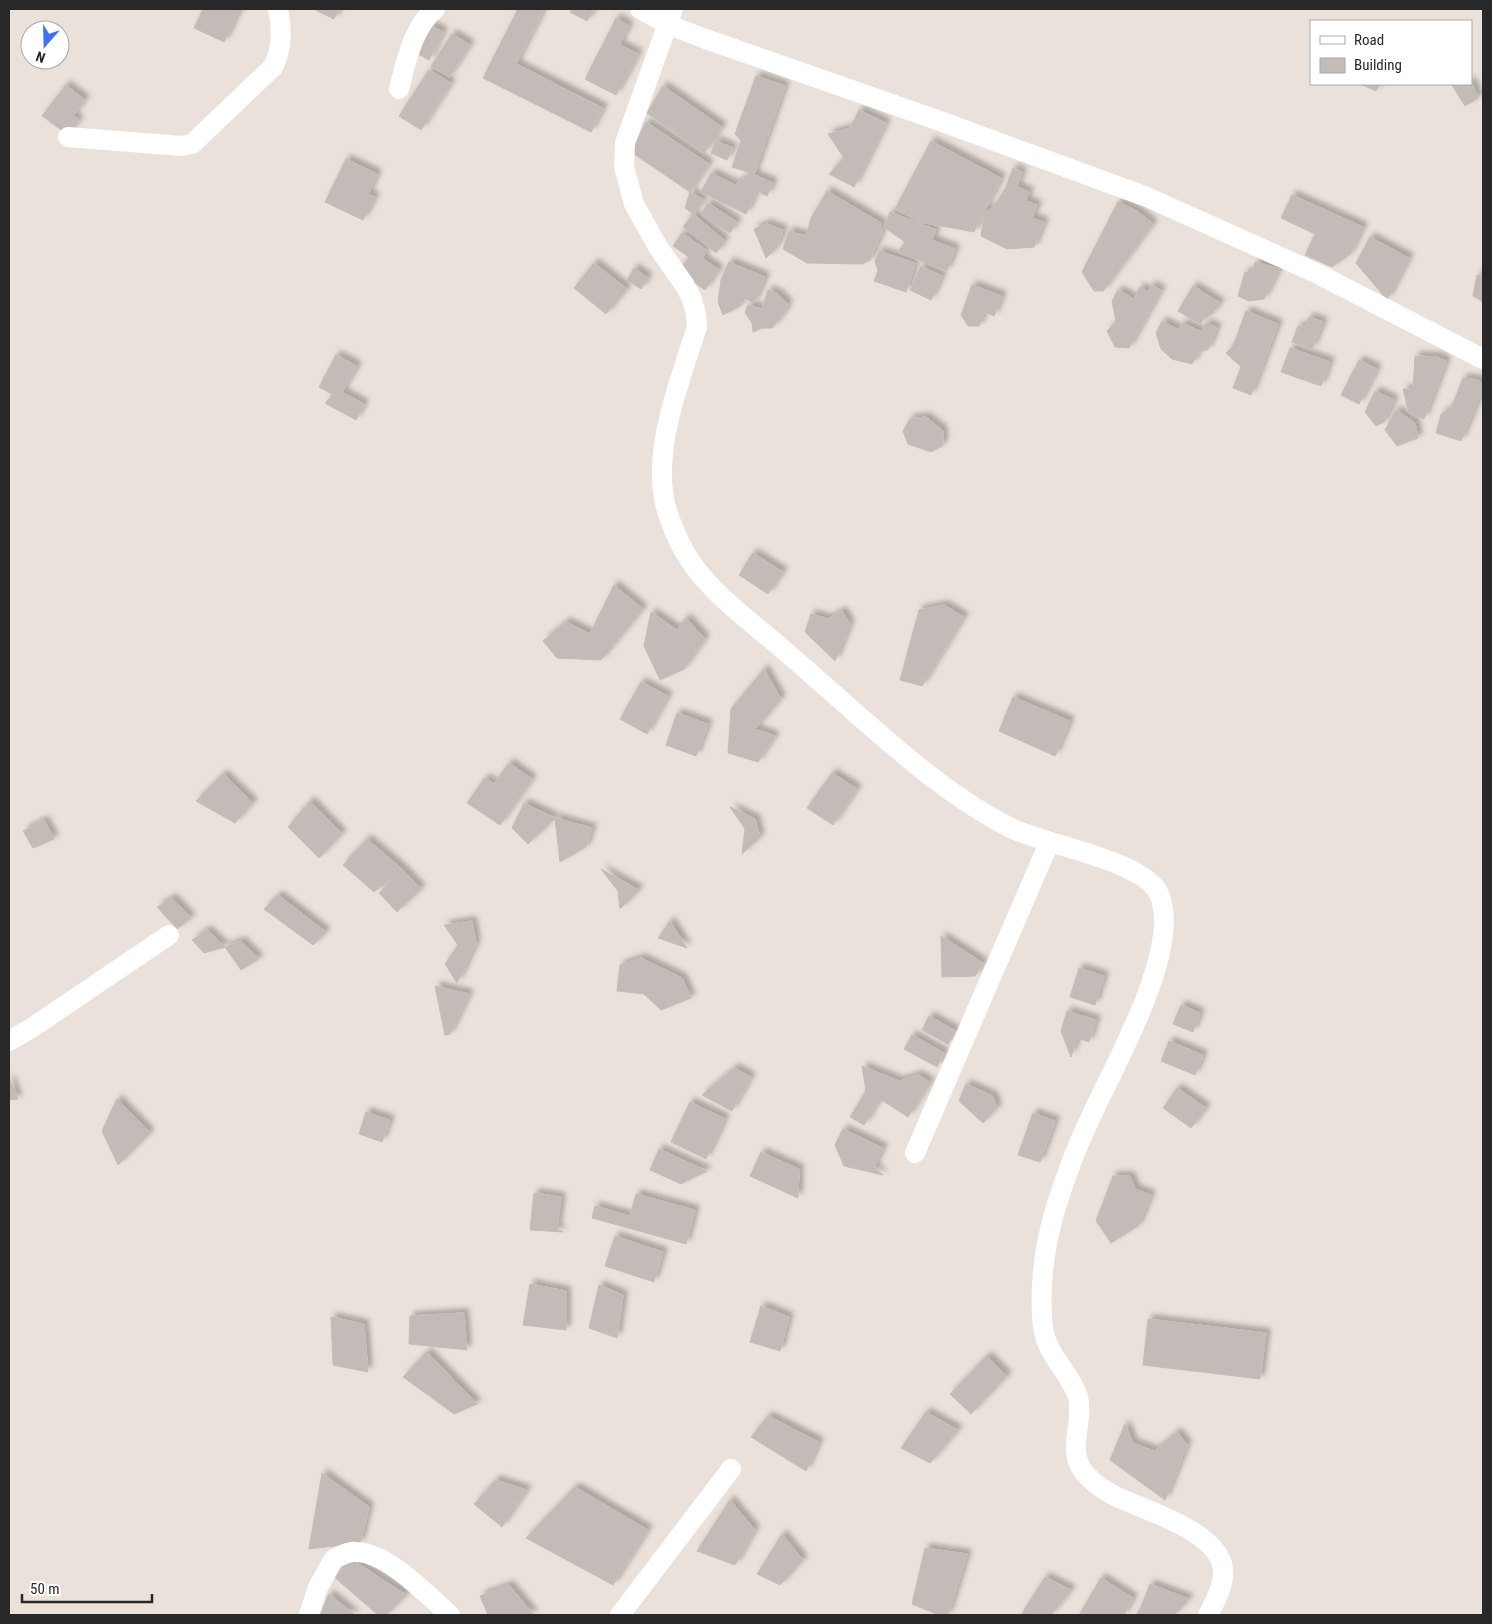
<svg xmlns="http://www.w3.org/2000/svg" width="1492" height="1624" font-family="'Roboto Condensed',sans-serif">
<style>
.building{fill:#c2bbb7;stroke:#c5bdb4;filter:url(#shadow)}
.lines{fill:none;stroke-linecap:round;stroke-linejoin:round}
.minor{stroke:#fff;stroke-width:20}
</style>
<defs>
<filter id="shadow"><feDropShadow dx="4.5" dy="-4.5" stdDeviation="2.5" flood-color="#0004"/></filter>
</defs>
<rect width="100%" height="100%" fill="#eae1da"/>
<g class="building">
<polygon points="203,9 240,9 224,42 194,28"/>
<polygon points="318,9 339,9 334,19 317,11"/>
<polygon points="518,9 544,9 516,64 603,108 591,132 483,78"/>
<polygon points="572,9 594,9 587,21 570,12"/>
<polygon points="616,18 629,26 619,45 606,38"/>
<polygon points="430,25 443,32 429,60 416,53"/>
<polygon points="452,34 470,45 449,77 431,66"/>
<polygon points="606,38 638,54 616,95 585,79"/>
<polygon points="429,70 451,83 421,130 399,116"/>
<polygon points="756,76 785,86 754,174 732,167 741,141 735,134"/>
<polygon points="1471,80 1478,98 1465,106 1451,84 1471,84"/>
<polygon points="1360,84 1380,84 1376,91"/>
<polygon points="66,85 85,100 73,116 79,120 68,135 42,116"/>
<polygon points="663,86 722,127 704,153 647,113"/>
<polygon points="859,110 886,123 854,187 829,174 844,158 828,134 850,128"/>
<polygon points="646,122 709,164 690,192 631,152"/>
<polygon points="716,141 733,148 727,160 711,153"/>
<polygon points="931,141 1001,178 974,232 920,222 895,209"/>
<polygon points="346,159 377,174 368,194 375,197 363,220 325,202"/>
<polygon points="1013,168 1022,172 1017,187 1029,192 1026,201 1037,205 1032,218 1044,222 1034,247 1007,249 981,236 984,213 994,207 1006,187"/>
<polygon points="711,173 735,185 750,173 773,183 767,196 757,191 746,214 701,192"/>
<polygon points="827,191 881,223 882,231 870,260 862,264 807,263 783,249 789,231 806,236 811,218"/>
<polygon points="690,192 704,200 693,214 685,208"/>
<polygon points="1292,195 1363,227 1350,254 1332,267 1305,255 1315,234 1281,218"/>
<polygon points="1118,202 1137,211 1153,224 1103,291 1094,291 1082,272"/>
<polygon points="708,203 737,222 730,233 701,214"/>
<polygon points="890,212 936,230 932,240 955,249 947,271 898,252 905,242 884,227"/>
<polygon points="693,214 725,241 716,253 683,227"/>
<polygon points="767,224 783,230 777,247 766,258 754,229"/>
<polygon points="682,233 707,250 702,258 719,270 705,290 678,271 689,257 673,246"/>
<polygon points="1370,237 1409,258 1387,300 1356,263"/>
<polygon points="879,251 915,263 906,292 874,281 878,271 875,261"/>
<polygon points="729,262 765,277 754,303 743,298 739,307 723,315 718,302 721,280"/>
<polygon points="1255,262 1279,269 1264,299 1249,301 1238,296 1245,272 1252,273"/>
<polygon points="594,263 627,289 606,314 574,288"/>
<polygon points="921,266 942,276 931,300 910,290"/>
<polygon points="634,268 648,278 641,289 627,280"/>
<polygon points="1477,275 1483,276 1483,302 1473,296"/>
<polygon points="972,285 1002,296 994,316 985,312 979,326 968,326 961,315"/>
<polygon points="1151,285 1161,290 1129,348 1115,347 1107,331 1116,322 1112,301 1118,290 1134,299 1140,287 1148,292"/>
<polygon points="1193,286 1220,303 1213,313 1203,319 1200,324 1178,311"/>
<polygon points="768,290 778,294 788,304 783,315 772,328 762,328 753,332 752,323 745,313 748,305 762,309"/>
<polygon points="1246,311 1278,324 1251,395 1233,388 1241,367 1226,353 1233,346"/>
<polygon points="1309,317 1323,322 1312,349 1292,342 1298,326 1305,326"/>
<polygon points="1162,321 1179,330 1182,323 1202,332 1206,323 1217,328 1208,349 1199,352 1192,364 1172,359 1161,349 1156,333"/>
<polygon points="1290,348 1330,362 1321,386 1281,372"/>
<polygon points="336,355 357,366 339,398 319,387"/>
<polygon points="1415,356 1437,357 1446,361 1424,419 1409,413 1403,389 1413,389"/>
<polygon points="1359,360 1377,369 1359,404 1341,395"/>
<polygon points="1463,378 1479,380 1483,387 1461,441 1436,433 1441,415 1452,406"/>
<polygon points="338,390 364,404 356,420 325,403"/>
<polygon points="1375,391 1394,400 1384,422 1376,426 1365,412"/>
<polygon points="1396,410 1415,423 1418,438 1397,446 1385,430"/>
<polygon points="926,417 943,431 943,445 931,452 908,444 903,431 910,419"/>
<polygon points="753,553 783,572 768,594 739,575"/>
<polygon points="614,585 643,609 601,660 557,658 543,641 566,622 590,634"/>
<polygon points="944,605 964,617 922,686 900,680 919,610"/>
<polygon points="842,611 850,624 835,661 805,632 811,614 828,619"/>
<polygon points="651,612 677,630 686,618 705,639 684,669 660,680 644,646"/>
<polygon points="764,669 781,699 755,729 775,736 758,762 728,753 731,709"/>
<polygon points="641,682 668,696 647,734 620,719"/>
<polygon points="1013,697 1070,721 1055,756 999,731"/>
<polygon points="677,713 708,724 696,756 666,745"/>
<polygon points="509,763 532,779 500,825 467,803 485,778 494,784"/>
<polygon points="832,773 857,789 833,825 807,808"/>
<polygon points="223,774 253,803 235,823 196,801"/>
<polygon points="310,801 342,834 319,858 288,827"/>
<polygon points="524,803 555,818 528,844 512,828"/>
<polygon points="730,807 755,819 760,837 742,854 745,829"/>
<polygon points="555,818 592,828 586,847 560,862"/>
<polygon points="44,820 54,839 33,848 23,831"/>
<polygon points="367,839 402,869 374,892 343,865"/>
<polygon points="402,869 421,889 397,912 379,893"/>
<polygon points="601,869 639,890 620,909 618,891"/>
<polygon points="278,895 326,932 313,945 264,909"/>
<polygon points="172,898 191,918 177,929 157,907"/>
<polygon points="472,921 476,944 457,983 445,964 458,945 444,925"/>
<polygon points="670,921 687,948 658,938"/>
<polygon points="207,930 225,947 204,953 192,940"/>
<polygon points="941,936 983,963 975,976 942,977"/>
<polygon points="241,941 259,959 241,970 225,947"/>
<polygon points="641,958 682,978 691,998 661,1010 644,994 617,991 620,965"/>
<polygon points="1079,968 1104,976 1095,1005 1070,997"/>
<polygon points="435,986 469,994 450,1034 445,1035"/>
<polygon points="1181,1005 1200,1013 1193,1032 1173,1024"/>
<polygon points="1067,1011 1096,1020 1089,1042 1077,1038 1071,1057 1061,1031"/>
<polygon points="929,1016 956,1031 948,1044 922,1030"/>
<polygon points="912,1035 944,1053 937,1067 904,1049"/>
<polygon points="1169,1041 1203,1055 1195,1075 1161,1061"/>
<polygon points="862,1066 899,1081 918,1075 930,1082 908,1117 880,1099 864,1125 850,1117 866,1091"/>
<polygon points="734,1068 751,1077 732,1111 702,1095"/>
<polygon points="9,1078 18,1099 9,1100"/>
<polygon points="966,1084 993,1096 997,1108 983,1123 959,1101"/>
<polygon points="1177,1088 1206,1108 1191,1128 1163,1108"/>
<polygon points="117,1099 150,1133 118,1165 102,1131"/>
<polygon points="690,1102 725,1119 706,1159 671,1142"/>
<polygon points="366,1112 390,1120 382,1142 359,1134"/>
<polygon points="1033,1113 1055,1121 1040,1162 1018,1155"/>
<polygon points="843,1129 883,1148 874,1167 883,1175 844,1166 835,1145"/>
<polygon points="659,1149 707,1171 681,1184 650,1170"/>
<polygon points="761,1152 799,1169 798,1198 750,1176"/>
<polygon points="1113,1176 1130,1176 1135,1189 1151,1195 1138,1226 1111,1243 1096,1221"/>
<polygon points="534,1193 561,1197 557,1229 563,1232 530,1230"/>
<polygon points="636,1194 695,1210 686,1244 592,1218 595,1206 630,1216"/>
<polygon points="615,1236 663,1252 654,1282 605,1266"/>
<polygon points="530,1284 566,1291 566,1330 523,1325"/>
<polygon points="599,1285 623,1295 617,1338 589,1328"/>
<polygon points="761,1306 789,1317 780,1351 750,1342"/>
<polygon points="464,1313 467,1350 409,1344 410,1316"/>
<polygon points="331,1317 364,1324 368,1372 333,1365"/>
<polygon points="1148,1319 1266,1333 1260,1379 1143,1365"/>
<polygon points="427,1352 477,1404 454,1414 403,1377"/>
<polygon points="987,1356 1007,1376 971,1414 950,1394"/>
<polygon points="926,1412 958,1430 930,1463 901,1448"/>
<polygon points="768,1416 819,1442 806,1471 751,1437"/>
<polygon points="1125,1424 1133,1443 1154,1451 1177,1432 1187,1445 1165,1500 1110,1460"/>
<polygon points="322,1473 369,1507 360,1543 309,1549"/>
<polygon points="496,1480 527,1490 502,1527 474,1504"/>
<polygon points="575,1487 648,1530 613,1585 526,1538"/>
<polygon points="730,1500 755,1530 735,1565 697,1551"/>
<polygon points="782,1534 803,1560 780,1585 757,1574"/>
<polygon points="925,1548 967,1554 948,1615 939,1615 912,1604"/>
<polygon points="351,1559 406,1595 386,1615 378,1615 333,1576"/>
<polygon points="1045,1577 1071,1590 1051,1615 1021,1615"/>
<polygon points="1101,1578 1133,1598 1124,1615 1079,1615"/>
<polygon points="1150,1584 1189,1599 1174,1615 1156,1615 1141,1607"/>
<polygon points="509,1585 534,1615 488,1615 480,1596"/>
<polygon points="329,1594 355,1615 320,1615"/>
<polygon points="1141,1607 1156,1615 1136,1615"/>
</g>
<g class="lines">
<g class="minor">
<polyline points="640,9 669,25 703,38 940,121 1147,197 1318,274 1483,359"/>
<path d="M673 9 625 143 624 167 634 204 658 247 684 284 691 297 696 314 697 327C681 377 654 445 664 498 667 516 679 544 689 559 709 591 751 622 779 646 807 670 834 694 861 718 907 758 954 799 1009 827 1043 845 1144 860 1159 894 1183 949 1112 1069 1089 1121 1076 1148 1065 1178 1056 1207 1046 1240 1040 1279 1042 1314 1042 1325 1044 1337 1049 1347 1057 1364 1072 1378 1078 1397 1084 1421 1067 1449 1083 1471 1091 1481 1103 1490 1115 1496 1145 1511 1228 1533 1223 1576 1222 1590 1214 1603 1208 1615"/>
<path d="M399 89C406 62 413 27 435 9"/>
<path d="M68 137 181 146 192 144 273 67C282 50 282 28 278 9"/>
<polyline points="9,1041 30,1029 169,935"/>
<polyline points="915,1153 1049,843"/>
<path d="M309 1615 318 1587 334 1559C341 1556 348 1551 356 1552 387 1552 427 1595 450 1615"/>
<polyline points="620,1615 731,1469"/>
</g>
</g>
<rect width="1492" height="1624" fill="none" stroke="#282828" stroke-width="20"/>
<rect x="1310" y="20" width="162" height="65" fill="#ffffff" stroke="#a9a9a9"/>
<rect x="1320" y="36" width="25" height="8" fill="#ffffff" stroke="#a9a9a9"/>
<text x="1354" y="45" font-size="15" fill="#282828">Road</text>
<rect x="1320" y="58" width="25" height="15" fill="#c2bbb7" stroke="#a9a9a9"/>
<text x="1354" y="70" font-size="15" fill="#282828">Building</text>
<g transform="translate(45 45) rotate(200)"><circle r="24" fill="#ffffff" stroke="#a9a9a9"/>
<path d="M0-4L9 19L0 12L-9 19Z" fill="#4172f0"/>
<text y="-8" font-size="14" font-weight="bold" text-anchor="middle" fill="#282828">N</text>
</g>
<path d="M22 1594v8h130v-8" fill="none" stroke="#282828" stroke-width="2.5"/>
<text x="30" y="1594" font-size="15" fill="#282828" stroke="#ffffff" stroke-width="4" paint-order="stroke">50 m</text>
</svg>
